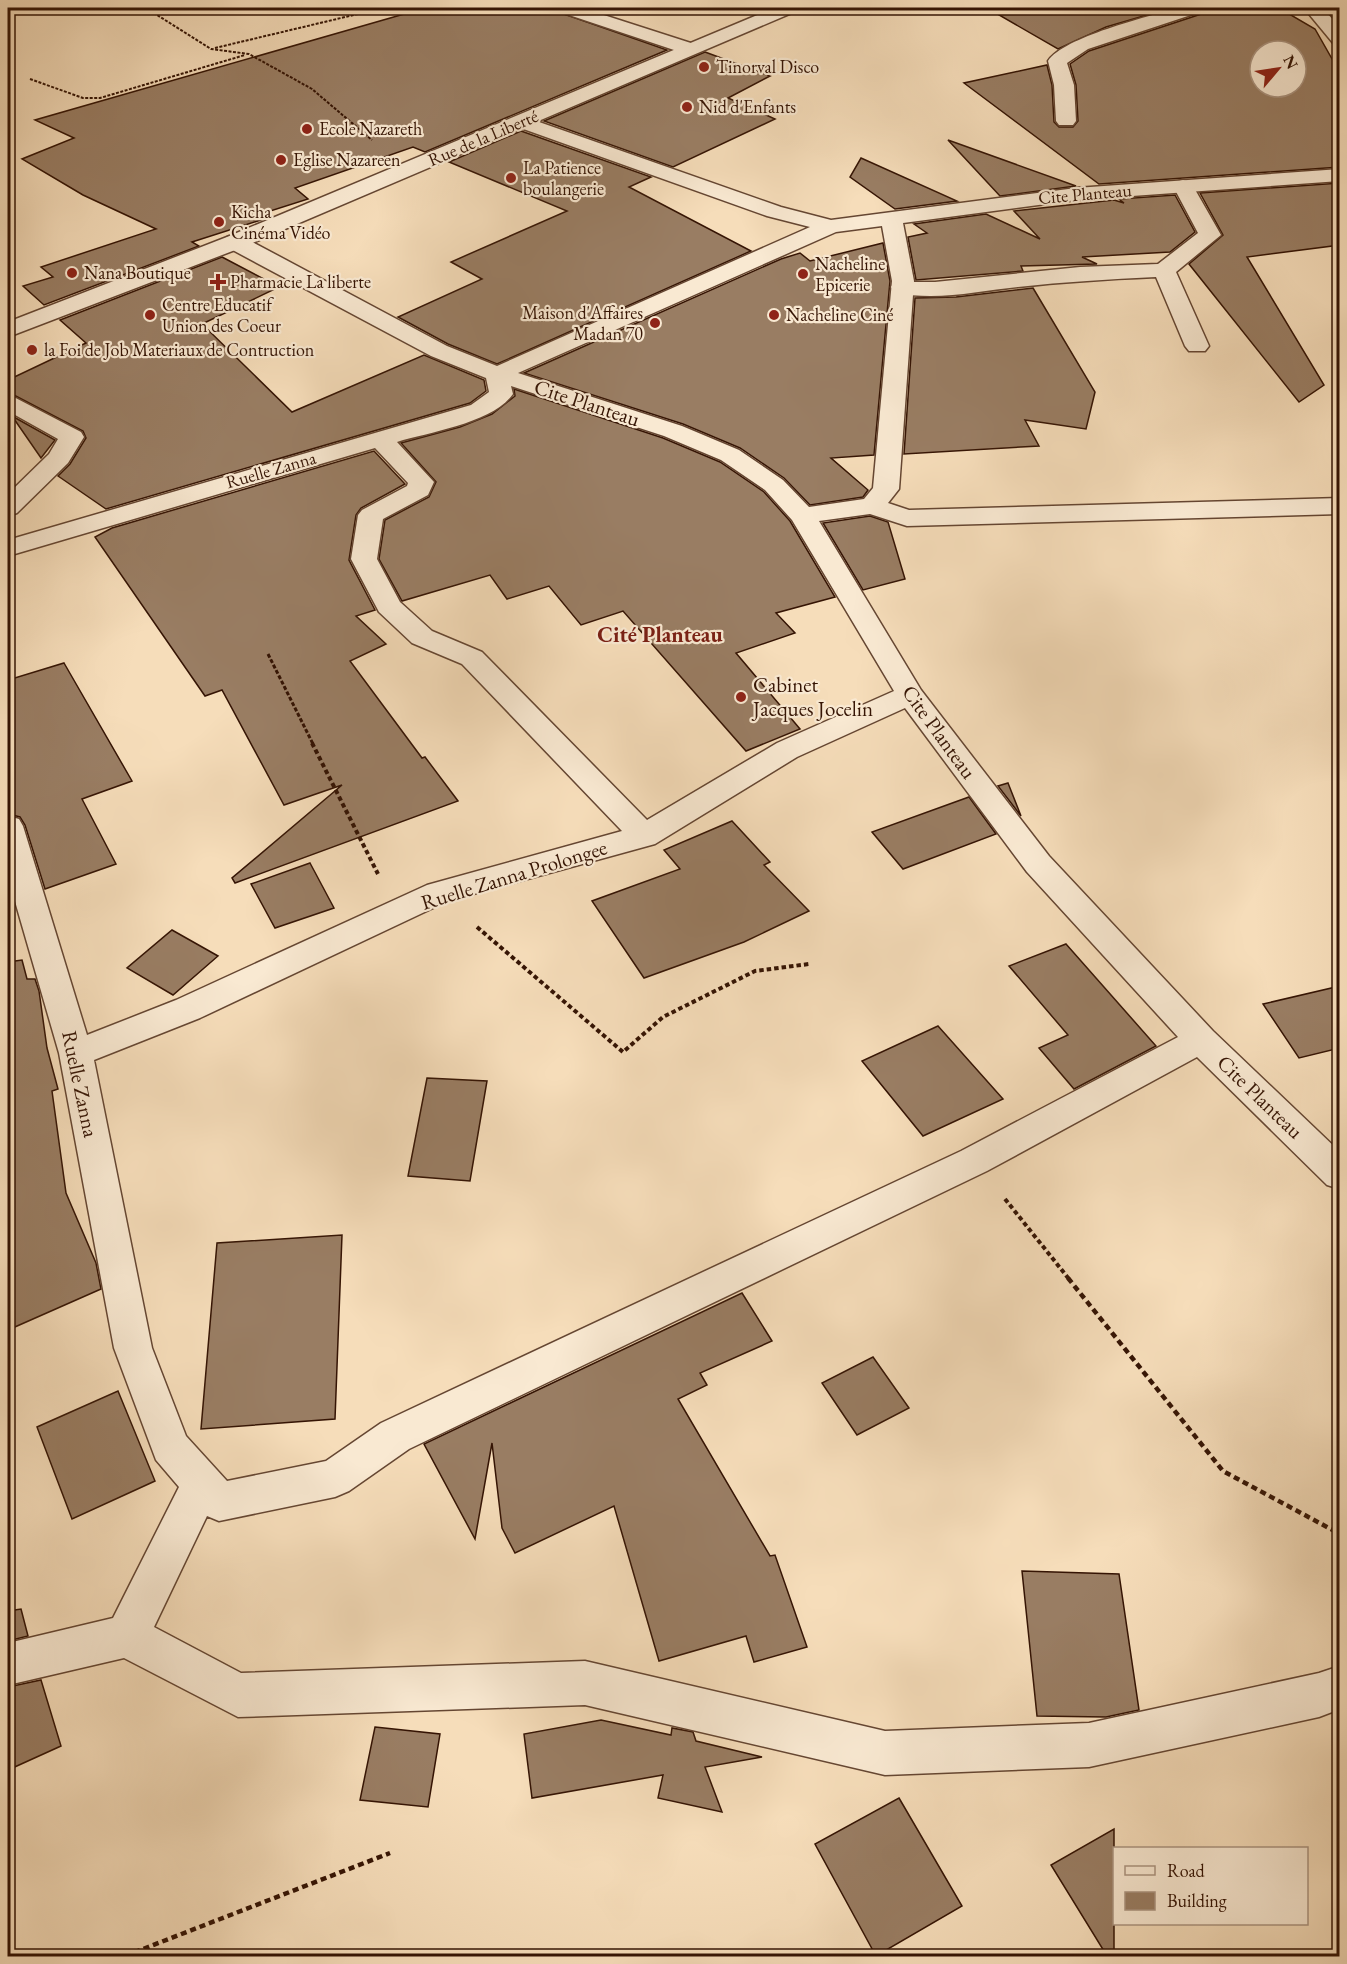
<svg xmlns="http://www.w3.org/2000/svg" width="1347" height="1964" font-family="'EB Garamond',serif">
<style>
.building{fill:#997d63;stroke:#351404;stroke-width:1.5;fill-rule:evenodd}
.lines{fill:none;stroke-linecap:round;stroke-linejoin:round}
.service-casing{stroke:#654632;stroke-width:3}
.minor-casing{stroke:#654632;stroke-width:3}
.tertiary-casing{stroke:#654632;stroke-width:3}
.path-far3{stroke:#351404;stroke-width:2;stroke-dasharray:3 1.5;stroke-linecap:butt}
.path-far2{stroke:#351404;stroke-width:3;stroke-dasharray:4 2;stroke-linecap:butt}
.path-far1{stroke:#351404;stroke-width:4;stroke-dasharray:4.5 3;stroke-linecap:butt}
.path{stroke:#351404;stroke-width:4.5;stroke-dasharray:6 4;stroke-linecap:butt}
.service{fill:#f9e9d2;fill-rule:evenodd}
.minor{fill:#f9e9d2;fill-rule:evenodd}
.tertiary{fill:#f9e9d2;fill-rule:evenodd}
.poi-dot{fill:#8f2418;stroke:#f9e9d2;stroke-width:2}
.labels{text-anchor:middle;stroke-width:4.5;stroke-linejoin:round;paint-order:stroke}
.far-poi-label{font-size:18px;fill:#351404;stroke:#f9e9d2;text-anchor:start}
.far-street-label{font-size:18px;fill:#351404;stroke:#f9e9d2}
.street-label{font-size:21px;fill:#351404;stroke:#f9e9d2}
.poi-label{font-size:21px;fill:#351404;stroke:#f9e9d2;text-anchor:start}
.neighbourhood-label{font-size:22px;font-weight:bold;fill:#7a1f14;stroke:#f9e9d2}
</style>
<rect width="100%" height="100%" fill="#f6ddba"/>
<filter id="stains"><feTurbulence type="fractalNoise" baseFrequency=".00333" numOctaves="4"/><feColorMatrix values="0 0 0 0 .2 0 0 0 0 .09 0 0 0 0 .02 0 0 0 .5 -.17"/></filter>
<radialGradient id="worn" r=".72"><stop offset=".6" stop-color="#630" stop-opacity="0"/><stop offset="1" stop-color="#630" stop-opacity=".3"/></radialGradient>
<g class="building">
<polygon points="425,8 547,8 667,50 425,152 413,147 295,188 308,199 267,212 272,216 267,218 192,242 199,246 44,305 23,286 53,277 41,267 156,229 83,195 22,159 74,138 35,120"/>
<polygon points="987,8 1171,8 1106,27 1058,49"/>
<path d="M1205 8H1279L1315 29 1340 73V167L1099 184 964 83 1047 65 1052 85 1054 122 1059 127H1073L1078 121 1076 85 1070 64 1089 51 1201 14ZM1260 51H1296V87H1260Z"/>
<polygon points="705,52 770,76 728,98 775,119 673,167 544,121"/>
<polygon points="521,131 651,177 629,187 751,251 497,364 448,344 398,317 482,279 451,262 567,211 449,162"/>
<polygon points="948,140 1076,186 1000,196"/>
<polygon points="861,158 957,201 895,209 850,177"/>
<polygon points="1340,183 1340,245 1247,257 1324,385 1299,402 1189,264 1223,235 1200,193"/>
<polygon points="1175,195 1195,232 1170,252 1082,257 1097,264 1021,266 1023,271 916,280 908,237 927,233 914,224 986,214 1040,239 1014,211 1114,200 1124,203 1119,199"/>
<polygon points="883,243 890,281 874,455 831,458 868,490 863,497 810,505 784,478 740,448 683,424 524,373 781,259 800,253 810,261"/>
<polygon points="222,257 279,287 202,324 292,412 424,355 484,380 486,391 470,403 106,509 58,476 70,464 86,438 83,431 8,392 8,380 86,343 60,320"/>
<polygon points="1033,288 1095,392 1086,429 1025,420 1039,446 904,454 915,298 956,297"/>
<polygon points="514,389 663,438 720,462 764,492 790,521 835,597 776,613 795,633 736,653 800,729 746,751 623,611 581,625 549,586 507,599 490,575 402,601 379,559 385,520 429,497 436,482 401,443 460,427 492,414 515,396"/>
<polygon points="12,416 55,440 41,458"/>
<polygon points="374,451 405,484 361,508 356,515 349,560 375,610 356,616 386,644 350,661 422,758 425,757 458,801 235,883 232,878 342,785 284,805 222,690 205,696 95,537 112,528"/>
<polygon points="870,516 888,522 905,579 863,590 823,523"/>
<polygon points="64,663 132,781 82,799 116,864 45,889 25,825 20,817 8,814 8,680"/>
<polygon points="1008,783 1021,816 998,786"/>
<polygon points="969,797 996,834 903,869 872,832"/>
<polygon points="732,821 770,862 764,865 809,911 744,942 644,978 592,901 680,869 664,850"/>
<polygon points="310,863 334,908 275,928 251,884"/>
<polygon points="172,930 218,956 173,995 127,968"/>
<polygon points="1066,944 1156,1046 1074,1089 1039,1048 1068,1035 1009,966"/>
<polygon points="22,960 27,979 35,979 39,991 47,1048 58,1089 52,1091 66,1193 96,1263 101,1289 8,1330 8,962"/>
<polygon points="1340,986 1340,1048 1299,1058 1263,1004"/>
<polygon points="938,1026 1003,1099 923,1136 862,1061"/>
<polygon points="427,1078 487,1081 470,1181 408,1176"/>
<polygon points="342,1235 335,1419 201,1429 217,1243"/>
<polygon points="742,1293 772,1341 700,1373 707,1385 678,1399 770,1556 775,1555 807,1647 754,1662 746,1636 659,1661 614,1506 515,1553 502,1528 492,1443 475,1539 424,1444"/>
<polygon points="873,1357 909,1408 857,1435 822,1383"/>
<polygon points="118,1391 155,1481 72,1519 37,1427"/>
<polygon points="1022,1571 1119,1574 1139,1710 1106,1717 1037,1716"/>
<polygon points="21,1609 28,1636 8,1641 8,1611"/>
<polygon points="41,1680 61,1746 8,1770 8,1687"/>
<polygon points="601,1720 671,1735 672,1728 693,1732 696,1741 762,1757 705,1767 722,1812 658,1798 663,1775 532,1798 524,1734"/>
<polygon points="375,1727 440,1734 428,1807 360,1800"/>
<polygon points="899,1798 962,1906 876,1956 815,1844"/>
<polygon points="1114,1829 1114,1956 1107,1956 1051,1865"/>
</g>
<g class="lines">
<defs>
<g id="service">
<path d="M1177 8H1203L1200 12 1088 49 1067 63 1074 85 1076 121 1073 125H1059L1056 121 1054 85 1048 61C1064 37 1147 17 1177 8Z"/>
<path d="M1183 180 1190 182 1193 186 1221 235 1176 272 1209 346 1205 351H1189L1185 346 1156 277C1110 279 1064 282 1018 287 978 291 934 302 894 292L891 287 894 282H935L1080 267 1158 264 1198 233 1173 186 1176 182Z"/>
</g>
<g id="minor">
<polygon points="557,8 582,8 697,45 699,49 690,55 683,53 560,12"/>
<polygon points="1304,8 1322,8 1340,27 1340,44 1333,43"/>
<path d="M522 116 781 207 831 220 1076 188 1340 169V181L1076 200 903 223 914 281 899 489 888 503 909 510 1340 498V514L907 526 870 514 819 521 921 690 1049 856 1213 1031 1340 1152V1189L1327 1185 1197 1057 987 1171 409 1449 349 1491 335 1497 219 1521 207 1516 154 1627 241 1673 585 1661 885 1731 1089 1723 1319 1673 1340 1666V1709L1319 1717 1089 1767 885 1775 585 1705 238 1717 124 1658 8 1685V1643L113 1618 179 1487 156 1460 114 1348 59 1053 8 877V816L19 819 23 826 87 1035 176 1000 427 885 622 831 462 664 412 643 379 612 351 559 358 515 362 510 407 486 408 483 375 448 8 556V540L471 405 489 392 486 378 431 356 227 247 224 242 227 237H243L447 346 497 366 810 227 767 216 515 126 512 122 515 118ZM882 226 892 281 873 488 864 499 809 507 783 480 739 450 682 426 518 373 836 232ZM511 386 664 436 721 460 765 490 792 520 894 691 777 743 647 820 482 652 432 631 400 602 377 559 383 519 428 495 434 482 397 442C430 432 493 423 513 394ZM905 708 1027 872 1178 1037 961 1151 381 1423 326 1461 227 1481 186 1436 152 1348 94 1060 200 1018 448 901 655 844 797 757Z"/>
<polygon points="8,394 81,432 84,437 68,463 17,513 8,516 8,494 49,454 58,439 8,411"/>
</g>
<polygon id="tertiary" points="774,8 797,8 794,12 243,247 8,337 8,322 227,237"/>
</defs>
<use href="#service" class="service-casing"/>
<use href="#minor" class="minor-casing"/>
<use href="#tertiary" class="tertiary-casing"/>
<g class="path-far3">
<polyline points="146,8 211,49 249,54 312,89 372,140"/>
<polyline points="215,48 383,8"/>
<polyline points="30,79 83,98 100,98 245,55"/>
</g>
<polyline class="path-far2" points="268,654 313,744"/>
<g class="path-far1">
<polyline points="312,743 378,874"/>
<polyline points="477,927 623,1052 663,1017 755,971 809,964"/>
<polyline points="1005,1199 1069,1279"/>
</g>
<g class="path">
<polyline points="1068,1278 1223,1471 1340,1534"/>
<polyline points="125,1956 390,1853"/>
</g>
<use href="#service" class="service"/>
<use href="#minor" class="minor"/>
<use href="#tertiary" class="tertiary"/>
</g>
<g class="poi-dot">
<circle cx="704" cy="67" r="6"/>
<circle cx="687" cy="107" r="6"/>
<circle cx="307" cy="129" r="6"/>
<circle cx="281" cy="160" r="6"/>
<circle cx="511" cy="178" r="6"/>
<circle cx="219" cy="222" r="6"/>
<circle cx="72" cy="273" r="6"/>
<circle cx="803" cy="274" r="6"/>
<path d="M215 273h6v6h6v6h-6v6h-6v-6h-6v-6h6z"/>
<circle cx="150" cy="315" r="6"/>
<circle cx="774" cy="315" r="6"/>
<circle cx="655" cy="323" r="6"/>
<circle cx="32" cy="350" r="6"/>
<circle cx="741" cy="697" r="6"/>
</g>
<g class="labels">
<g class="far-poi-label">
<text x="716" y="73">Tinorval Disco</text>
<text x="699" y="113">Nid d'Enfants</text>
<text x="319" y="135">Ecole Nazareth</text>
<text x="293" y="166">Eglise Nazareen</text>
<text x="523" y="174">La Patience<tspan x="523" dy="21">boulangerie</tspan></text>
<text x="231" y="218">Kicha<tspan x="231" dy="21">Cinéma Vidéo</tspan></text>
<text x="815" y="270">Nacheline<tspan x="815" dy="21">Epicerie</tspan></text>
<text x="84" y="279">Nana Boutique</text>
<text x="230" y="288">Pharmacie La liberte</text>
<text x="162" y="311">Centre Educatif<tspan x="162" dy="21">Union des Coeur</tspan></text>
<text x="643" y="319" text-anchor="end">Maison d'Affaires<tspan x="643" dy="21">Madan 70</tspan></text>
<text x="786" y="321">Nacheline Ciné</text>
<text x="44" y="356">la Foi de Job Materiaux de Contruction</text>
</g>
<g class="far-street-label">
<text transform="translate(483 138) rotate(-23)" y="6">Rue de la Liberté</text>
<text transform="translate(1085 194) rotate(-5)" y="6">Cite Planteau</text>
<text transform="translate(271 470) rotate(-16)" y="6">Ruelle Zanna</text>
</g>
<g class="street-label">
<text transform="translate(587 403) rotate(18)" y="7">Cite Planteau</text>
<text transform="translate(939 732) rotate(54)" y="7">Cite Planteau</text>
<text transform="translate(514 875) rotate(-17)" y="7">Ruelle Zanna Prolongee</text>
<text transform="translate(80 1084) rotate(78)" y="7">Ruelle Zanna</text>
<text transform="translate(1260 1097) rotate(44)" y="7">Cite Planteau</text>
</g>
<g class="poi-label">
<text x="753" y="692">Cabinet<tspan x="753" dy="24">Jacques Jocelin</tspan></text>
</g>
<g class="neighbourhood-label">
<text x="660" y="642">Cité Planteau</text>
</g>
</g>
<rect width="1347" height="1964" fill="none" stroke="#f6ddba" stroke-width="30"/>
<rect x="9" y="9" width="1329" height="1946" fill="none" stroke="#351404" stroke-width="3"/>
<rect x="15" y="15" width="1317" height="1934" fill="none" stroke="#351404" stroke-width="1.5"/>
<rect x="1113" y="1847" width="195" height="78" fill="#f9e9d2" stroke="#ab9480" stroke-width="1.5"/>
<rect x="1125" y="1866" width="30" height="9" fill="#f9e9d2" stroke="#ab9480" stroke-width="1.5"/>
<text x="1167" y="1877" font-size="18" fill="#351404">Road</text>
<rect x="1125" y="1892" width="30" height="18" fill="#997d63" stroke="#ab9480" stroke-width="1.5"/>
<text x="1167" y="1907" font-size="18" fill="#351404">Building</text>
<g transform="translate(1278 69) rotate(61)"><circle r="28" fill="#f9e9d2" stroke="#ab9480" stroke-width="1.5"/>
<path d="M0-4.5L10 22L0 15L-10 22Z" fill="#8f2418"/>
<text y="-9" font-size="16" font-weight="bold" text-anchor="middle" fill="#351404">N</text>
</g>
<rect width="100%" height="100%" filter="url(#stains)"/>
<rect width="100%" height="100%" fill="url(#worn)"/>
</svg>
